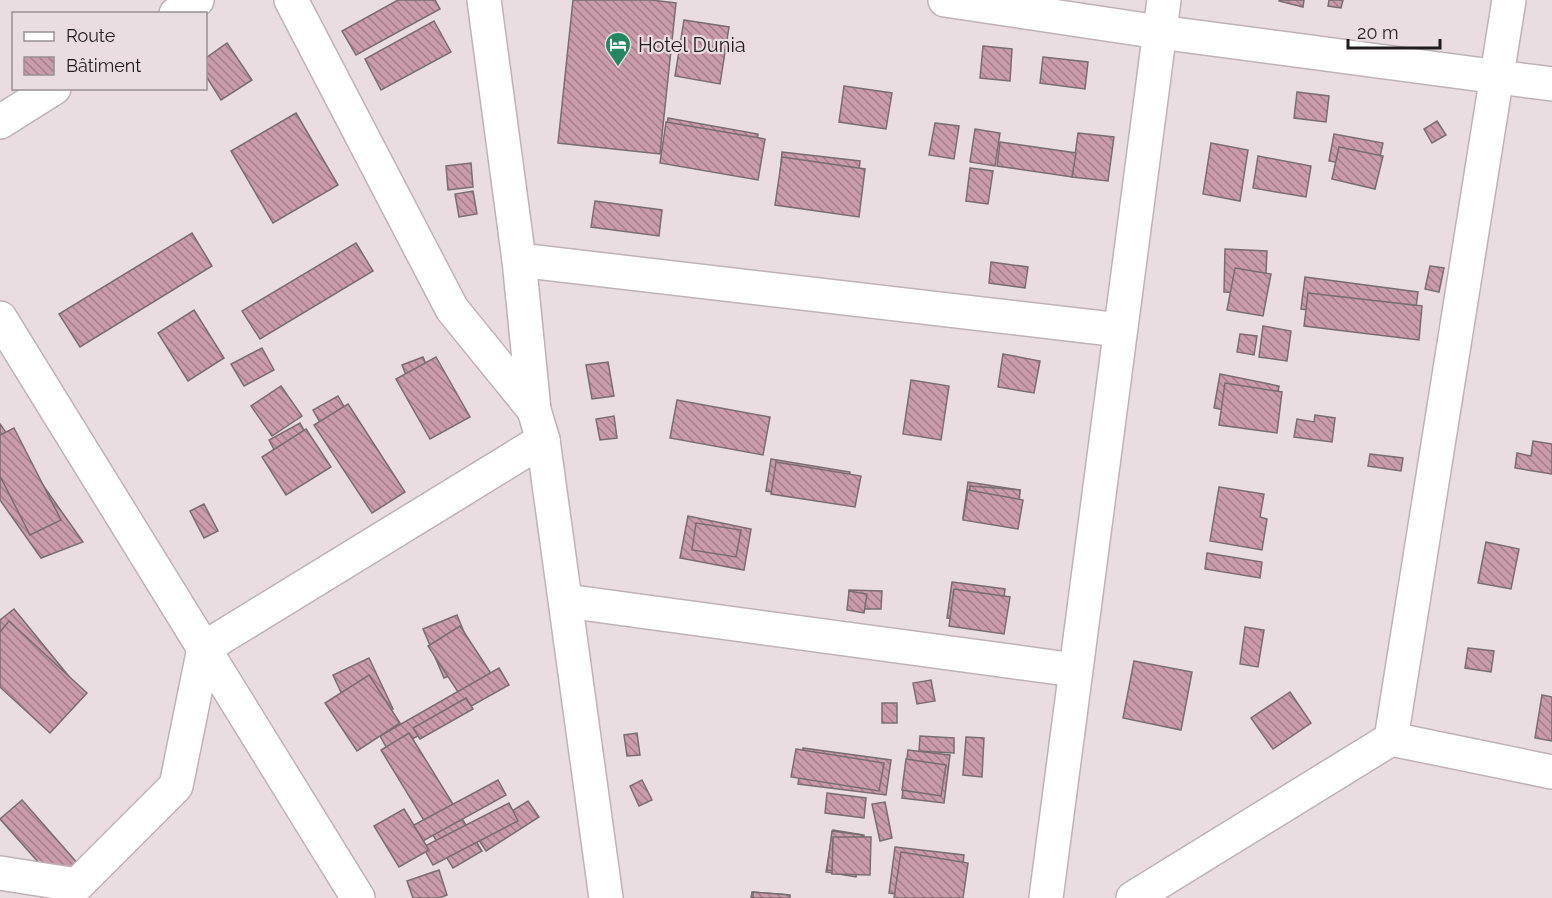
<svg xmlns="http://www.w3.org/2000/svg" width="1552" height="898" font-family="Raleway,sans-serif">
<style>
.building{fill:url(#building-back-hatch);stroke:#786d70;stroke-width:1.5}
.lines{fill:none;stroke-linecap:round;stroke-linejoin:round}
.street-casing{stroke:#bfb2b6;stroke-width:36}
.street{stroke:#fff;stroke-width:33}
.labels{text-anchor:middle;stroke-width:4.5;stroke-linejoin:round;paint-order:stroke}
.poi-label{font-size:20px;fill:#201c1d;stroke:#eadde1;text-anchor:start}
</style>
<defs>
<pattern id="building-back-hatch" width="6" height="6" patternUnits="userSpaceOnUse" patternTransform="scale(1.5)"><rect width="6" height="6" fill="#ca9cab"/><path d="M-1 5l2 2M0 0l6 6M5-1l2 2" fill="none" stroke="#a47e8b"/></pattern>
</defs>
<rect width="100%" height="100%" fill="#eadde1"/>
<g class="building">
<polygon points="398,0 435,0 440,9 356,55 342,31"/>
<polygon points="573,0 651,0 676,3 660,154 558,143"/>
<polygon points="1279,0 1304,0 1303,7 1279,1"/>
<polygon points="1329,0 1343,0 1341,8 1328,6"/>
<polygon points="684,20 729,27 720,84 675,76"/>
<polygon points="434,21 451,52 381,90 365,59"/>
<polygon points="227,43 252,80 221,100 206,76 206,58"/>
<polygon points="983,46 1012,49 1010,81 980,78"/>
<polygon points="1043,57 1088,62 1085,89 1040,83"/>
<polygon points="844,86 892,93 886,129 839,122"/>
<polygon points="1297,92 1329,96 1326,122 1294,118"/>
<polygon points="296,113 338,185 273,223 231,151"/>
<polygon points="668,118 758,134 752,166 662,150"/>
<polygon points="1437,121 1446,135 1432,143 1424,129"/>
<polygon points="666,122 765,139 758,180 660,163"/>
<polygon points="935,123 959,126 954,159 929,155"/>
<polygon points="975,129 1000,133 995,166 970,162"/>
<polygon points="1078,133 1114,137 1108,181 1072,177"/>
<polygon points="1334,134 1383,143 1377,170 1329,161"/>
<polygon points="1000,142 1076,153 1072,177 997,166"/>
<polygon points="1211,143 1248,150 1240,201 1203,194"/>
<polygon points="1339,147 1383,156 1375,189 1332,179"/>
<polygon points="782,152 860,161 855,207 778,198"/>
<polygon points="1258,156 1311,166 1306,197 1253,188"/>
<polygon points="782,157 865,169 859,217 775,205"/>
<polygon points="471,163 473,187 448,190 446,166"/>
<polygon points="970,168 993,171 988,204 966,201"/>
<polygon points="473,191 477,214 459,217 455,194"/>
<polygon points="595,201 662,210 659,236 591,227"/>
<polygon points="192,233 212,266 80,347 59,314"/>
<polygon points="356,243 373,271 260,339 242,311"/>
<polygon points="1225,249 1267,251 1265,294 1224,292"/>
<polygon points="991,262 1028,267 1025,288 989,283"/>
<polygon points="1430,266 1444,268 1439,292 1425,289"/>
<polygon points="1235,268 1271,274 1263,316 1227,310"/>
<polygon points="1305,277 1418,292 1414,323 1301,309"/>
<polygon points="1308,293 1422,306 1419,340 1304,326"/>
<polygon points="194,310 224,358 188,381 158,333"/>
<polygon points="1263,326 1291,331 1287,361 1259,357"/>
<polygon points="1240,334 1257,336 1254,355 1237,352"/>
<polygon points="262,348 274,370 244,386 231,364"/>
<polygon points="1003,354 1040,361 1034,393 998,387"/>
<polygon points="423,357 450,421 428,430 402,365"/>
<polygon points="436,357 470,417 430,439 396,379"/>
<polygon points="608,362 614,396 592,399 586,365"/>
<polygon points="1220,374 1279,386 1273,420 1214,408"/>
<polygon points="911,380 949,386 941,440 903,434"/>
<polygon points="1225,383 1282,392 1277,433 1219,425"/>
<polygon points="281,386 302,416 272,436 251,406"/>
<polygon points="338,396 388,483 363,498 313,410"/>
<polygon points="677,400 770,417 763,455 670,438"/>
<polygon points="348,404 405,492 372,513 314,425"/>
<polygon points="1315,415 1335,418 1332,442 1294,437 1297,419 1314,422"/>
<polygon points="614,416 617,438 600,440 596,419"/>
<polygon points="300,423 319,457 287,474 269,440"/>
<polygon points="0,424 83,542 41,558 0,500"/>
<polygon points="14,428 61,520 30,535 0,476 0,435"/>
<polygon points="306,429 331,467 286,495 262,457"/>
<polygon points="1533,441 1552,444 1552,474 1515,468 1517,453 1531,456"/>
<polygon points="1370,454 1403,458 1401,471 1368,466"/>
<polygon points="771,459 850,472 845,502 766,491"/>
<polygon points="776,462 861,476 855,507 771,494"/>
<polygon points="968,482 1020,490 1015,526 963,518"/>
<polygon points="970,486 1020,490 1018,520 968,517"/>
<polygon points="1219,487 1264,494 1260,517 1267,519 1262,550 1210,541"/>
<polygon points="968,490 1023,500 1018,529 963,520"/>
<polygon points="204,504 218,531 204,538 190,511"/>
<polygon points="688,516 751,529 744,570 680,558"/>
<polygon points="696,523 741,530 736,557 692,550"/>
<polygon points="1486,542 1519,549 1511,589 1478,583"/>
<polygon points="1207,553 1262,562 1260,578 1205,569"/>
<polygon points="952,582 1005,589 1001,624 947,618"/>
<polygon points="954,589 1010,597 1004,634 949,626"/>
<polygon points="849,590 882,591 881,609 849,609"/>
<polygon points="849,591 867,594 864,613 847,610"/>
<polygon points="14,609 80,690 40,722 0,671 0,620"/>
<polygon points="457,615 477,664 444,678 423,629"/>
<polygon points="9,621 87,693 50,733 0,687 0,632"/>
<polygon points="460,626 492,675 460,695 428,646"/>
<polygon points="1245,627 1264,630 1258,667 1240,664"/>
<polygon points="1468,648 1494,651 1491,672 1465,668"/>
<polygon points="369,658 393,709 357,726 333,675"/>
<polygon points="1134,661 1192,672 1181,730 1123,718"/>
<polygon points="499,668 509,685 389,752 380,736"/>
<polygon points="369,675 400,723 357,751 325,703"/>
<polygon points="931,680 935,701 917,704 913,683"/>
<polygon points="1290,692 1311,723 1273,749 1251,718"/>
<polygon points="1542,695 1552,697 1552,741 1535,738"/>
<polygon points="466,698 473,709 420,739 413,728"/>
<rect x="882" y="703" width="15" height="20"/>
<polygon points="409,733 482,851 453,868 381,750"/>
<polygon points="637,733 640,755 627,756 624,735"/>
<polygon points="920,736 954,738 954,753 919,751"/>
<polygon points="966,737 984,738 982,777 963,775"/>
<polygon points="803,748 891,760 886,795 798,784"/>
<polygon points="796,749 884,763 879,791 791,777"/>
<polygon points="908,750 950,755 944,803 902,798"/>
<polygon points="906,759 946,765 941,796 902,790"/>
<polygon points="498,780 506,795 421,842 412,826"/>
<polygon points="642,780 652,800 639,806 630,786"/>
<polygon points="827,793 866,798 864,818 825,813"/>
<polygon points="22,800 86,873 64,891 0,819"/>
<polygon points="528,801 539,817 486,851 475,834"/>
<polygon points="885,802 892,838 880,841 872,804"/>
<polygon points="509,803 518,821 433,865 423,847"/>
<polygon points="404,809 429,850 399,867 374,826"/>
<polygon points="833,830 864,835 856,877 826,872"/>
<polygon points="832,831 862,835 857,874 827,870"/>
<polygon points="833,837 871,837 870,875 832,874"/>
<polygon points="895,847 964,855 959,898 930,898 889,893"/>
<polygon points="901,852 968,863 963,898 894,898"/>
<polygon points="439,870 447,895 439,898 413,898 407,881"/>
<polygon points="752,892 789,895 789,898 751,898"/>
<polygon points="753,892 790,895 790,898 753,898"/>
</g>
<g class="lines">
<defs>
<g id="street">
<polyline points="291,0 452,309 534,410"/>
<polyline points="484,0 519,260 534,410 543,440 606,898"/>
<polyline points="945,0 1159,32 1552,84"/>
<polyline points="176,14 197,0"/>
<polyline points="0,122 54,88"/>
<polyline points="519,260 1120,330"/>
<polyline points="0,318 358,898"/>
<polyline points="566,601 1075,670"/>
<polyline points="1391,739 1509,0"/>
<polyline points="0,873 77,885 176,786 204,648 543,440"/>
<polyline points="1046,898 1164,0"/>
<polyline points="1133,898 1391,739 1552,772"/>
</g>
</defs>
<use href="#street" class="street-casing"/>
<use href="#street" class="street"/>
</g>
<defs>
<symbol id="hotel-pin" viewBox="-11 -11 22 30"><path d="M0 17L-7.5 6A9.5 9.5 0 1 1 7.5 6Z" fill="#238762" stroke="#eadde1"/><path d="M-6-4.5h1.5V1H6V5H4.5V3h-9V5H-6ZM-4 0a1.8 1.8 0 1 1 3.6 0ZM.5 0V-2.5h3Q6-2.5 6 0Z" fill="#fff"/></symbol>
</defs>
<g fill-rule="evenodd">
<use href="#hotel-pin" x="603" y="30" width="30" height="40"/>
</g>
<g class="labels">
<g class="poi-label">
<text x="638" y="52">Hotel Dunia</text>
</g>
</g>
<rect x="12" y="12" width="195" height="78" fill="#eadde1" stroke="#999093" stroke-width="1.5"/>
<rect x="24" y="32" width="30" height="9" fill="#ffffff" stroke="#999093" stroke-width="1.5"/>
<text x="66" y="42" font-size="18" fill="#201c1d">Route</text>
<rect x="24" y="57" width="30" height="18" fill="url(#building-back-hatch)" stroke="#999093" stroke-width="1.5"/>
<text x="66" y="72" font-size="18" fill="#201c1d">Bâtiment</text>
<path d="M1348 39v9h92v-9" fill="none" stroke="#201c1d" stroke-width="3"/>
<text x="1357" y="39" font-size="18" fill="#201c1d" stroke="#eadde1" stroke-width="4.5" paint-order="stroke">20 m</text>
</svg>
